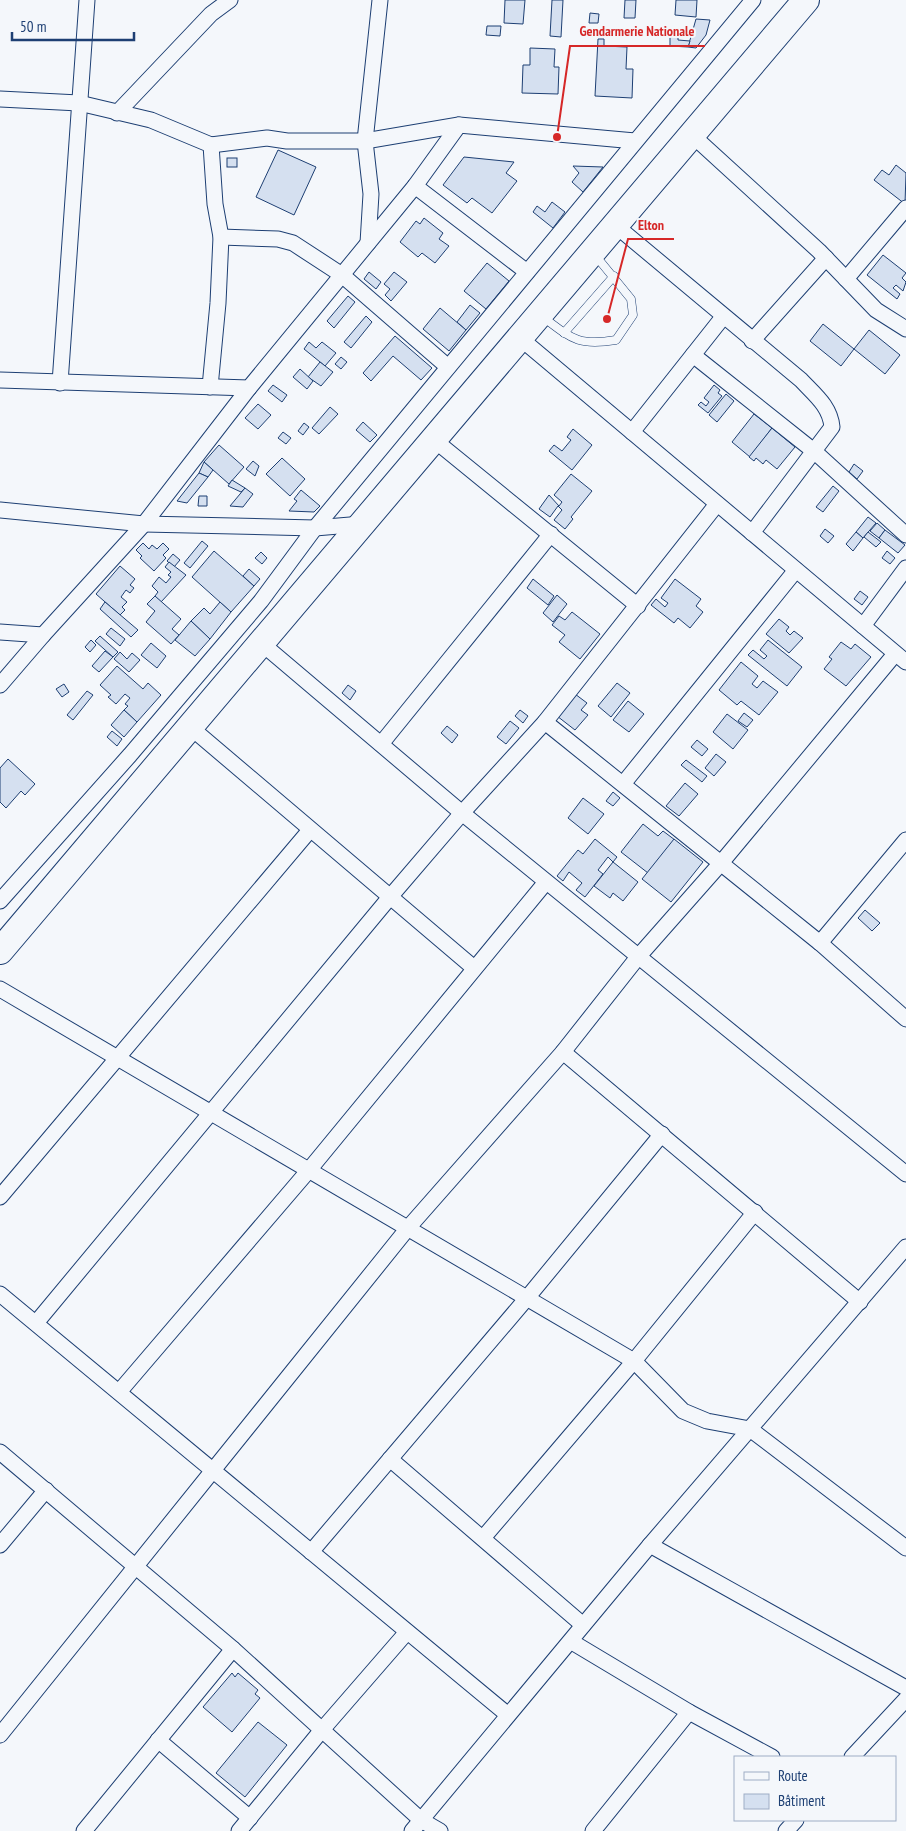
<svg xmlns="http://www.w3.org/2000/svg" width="906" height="1831" font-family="'PT Sans Narrow',sans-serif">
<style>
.building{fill:#d5e0f0;stroke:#1d3f73}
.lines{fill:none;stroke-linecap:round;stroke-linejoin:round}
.lane-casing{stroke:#1d3f73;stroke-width:9}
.street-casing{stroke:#1d3f73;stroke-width:17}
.highway-casing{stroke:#1d3f73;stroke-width:28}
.lane{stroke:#f4f7fb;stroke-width:8}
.street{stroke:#f4f7fb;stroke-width:15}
.highway{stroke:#f4f7fb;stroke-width:26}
.leader{fill:none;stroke:#d62828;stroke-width:2}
.callout-dot{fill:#d62828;stroke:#f4f7fb;stroke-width:2}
.callout-label{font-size:14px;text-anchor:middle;font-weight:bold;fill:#d62828;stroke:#f4f7fb;stroke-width:4;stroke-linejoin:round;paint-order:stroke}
</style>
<rect width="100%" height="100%" fill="#f4f7fb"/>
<g class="building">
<polygon points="505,0 525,0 523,24 504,23"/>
<polygon points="552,0 563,0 561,37 550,36"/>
<polygon points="625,0 636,0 635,18 624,18"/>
<polygon points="676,0 697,0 696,17 675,15"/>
<polygon points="590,13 599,14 598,23 589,23"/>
<polygon points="696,19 710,20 706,35 696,48 688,47"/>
<polygon points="487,26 501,26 500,36 486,35"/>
<polygon points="670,31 678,32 678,40 690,41 688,47 670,46"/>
<polygon points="598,39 604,39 604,46 627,47 626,69 633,69 632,98 595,96"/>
<polygon points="530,48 555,49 554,67 559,67 558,94 522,93 523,65 530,65"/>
<polygon points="278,150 316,167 294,215 256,197"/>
<polygon points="464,157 514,162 506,173 517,181 492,213 472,198 467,203 443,185"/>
<rect x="227" y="158" width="10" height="9"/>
<polygon points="896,165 906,173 905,204 874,180 882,170 889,175"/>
<polygon points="573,166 603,167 583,192 572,182 579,173"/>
<polygon points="552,202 565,212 553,228 533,212 537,206 545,212"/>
<polygon points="424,218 443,233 439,239 449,246 435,263 422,253 418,257 400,242 416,221 420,224"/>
<polygon points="883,255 906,273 902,278 906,282 903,291 896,285 893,288 900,294 897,299 867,275"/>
<polygon points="487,263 509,281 486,309 464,291"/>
<polygon points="369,272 381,282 376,289 364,279"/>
<polygon points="394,272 407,282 391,301 385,295 390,289 384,284"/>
<polygon points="348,296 355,302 334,328 327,321"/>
<polygon points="470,305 480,313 466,330 457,322"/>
<polygon points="440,308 466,330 449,351 423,329"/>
<polygon points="366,316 372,322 351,348 344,342"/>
<polygon points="823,324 854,349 841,366 810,341"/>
<polygon points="869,330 900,355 885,374 854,349"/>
<polygon points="395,336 432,368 421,380 393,356 371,381 363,373"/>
<polygon points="309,342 316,348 322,342 336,353 325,366 304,349"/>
<polygon points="341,357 347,362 341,369 335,364"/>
<polygon points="320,362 333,372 321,386 308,377"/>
<polygon points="300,369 313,381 307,389 293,377"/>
<polygon points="273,385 287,395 282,402 268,391"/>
<polygon points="714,385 720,390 718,393 722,396 708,413 698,405 701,402 706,406 709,402 704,398"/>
<polygon points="726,394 734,401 717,422 709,415"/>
<polygon points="258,404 271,415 258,429 245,418"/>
<polygon points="330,407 338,414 319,434 312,428"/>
<polygon points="754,414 772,428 750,457 732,442"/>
<polygon points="363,422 377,435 370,442 356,430"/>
<polygon points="304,423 309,427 303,435 298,431"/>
<polygon points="772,428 795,447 777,469 766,460 763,464 756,458 754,461 749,457"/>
<polygon points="573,429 592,445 572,470 549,451 554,445 562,451 571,440 567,437"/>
<polygon points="283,432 291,438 286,444 278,438"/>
<polygon points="219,445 244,467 229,484 204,462"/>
<polygon points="282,458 305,479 290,496 266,474"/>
<polygon points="253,461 259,466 255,476 246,469"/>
<polygon points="204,462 213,470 208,477 199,473"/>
<polygon points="854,464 863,471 857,479 849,472"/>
<polygon points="199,473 208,477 187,503 177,501"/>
<polygon points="571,474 592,491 571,517 573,519 565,529 554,520 562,510 558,506 550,517 539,509 549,495 559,506 562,502 554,495"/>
<polygon points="232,480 245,488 241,492 228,486"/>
<polygon points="833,486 839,491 823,512 816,507"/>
<polygon points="245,488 253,494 243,507 230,506"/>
<polygon points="301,490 320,506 314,512 289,511 297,501 294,499"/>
<polygon points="199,496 207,496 207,506 198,506"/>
<polygon points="868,517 876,523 863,538 856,532"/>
<polygon points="877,523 885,530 879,538 870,531"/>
<polygon points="825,529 834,536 828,543 820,536"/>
<polygon points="885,530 905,545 898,553 879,538"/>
<polygon points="856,532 863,538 853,551 846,544"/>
<polygon points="868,532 881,542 876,547 864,537"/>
<polygon points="202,541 208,546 190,568 184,563"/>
<polygon points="143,543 149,549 152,545 157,549 163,543 169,549 163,555 166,558 154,571 140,558 142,556 136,550"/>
<polygon points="214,551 254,586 231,612 192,577"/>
<polygon points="887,551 895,558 890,564 882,558"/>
<polygon points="261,552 267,558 262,564 255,558"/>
<polygon points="173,554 180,560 174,567 167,561"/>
<polygon points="169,562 186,575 161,602 155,596 158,592 152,586 159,577 166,583 171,577 168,575 171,572 165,567"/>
<polygon points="120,566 135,579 130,585 134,588 130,593 126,590 121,597 127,602 122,607 125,610 120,615 96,594"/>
<polygon points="249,569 260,579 254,586 243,576"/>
<polygon points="533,579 554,596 548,605 527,588"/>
<polygon points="675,579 701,599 696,606 703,612 690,628 678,618 674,623 651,605 656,599 665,607 668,603 661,598"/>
<polygon points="860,591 868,597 862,605 854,599"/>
<polygon points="557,595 567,604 553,622 543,613"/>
<polygon points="155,596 181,619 172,629 179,635 171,644 146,622 155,611 147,604"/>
<polygon points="105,602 138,630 131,637 100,609"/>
<polygon points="220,602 231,612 210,639 191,621 204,608 210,614"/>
<polygon points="572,612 600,634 580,659 559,642 565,635 552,625 559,616 565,620"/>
<polygon points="779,619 789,627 786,631 790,635 794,631 803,638 789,653 766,634"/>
<polygon points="191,621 210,639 195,656 175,640"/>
<polygon points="111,628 125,639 120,646 106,634"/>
<polygon points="100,636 118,652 113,657 95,641"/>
<polygon points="91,640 96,645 90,652 85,647"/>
<polygon points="768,640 802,667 787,686 748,655 753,650 764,659 767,656 760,650"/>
<polygon points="841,642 851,649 855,644 871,657 846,686 824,669 832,659 829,657"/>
<polygon points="151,643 166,656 157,668 141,655"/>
<polygon points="105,651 113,657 99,672 92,666"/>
<polygon points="120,652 127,659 132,653 140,660 129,672 114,659"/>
<polygon points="741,662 758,676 752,684 757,688 763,681 778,692 759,715 741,701 737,705 719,690"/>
<polygon points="117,666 143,689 148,683 161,695 137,722 124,710 128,706 125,704 130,698 125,694 116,704 108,697 111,695 100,685"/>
<polygon points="617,683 630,693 611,717 598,706"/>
<polygon points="64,684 69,692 62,697 56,689"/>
<polygon points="348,685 356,691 350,700 342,693"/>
<polygon points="87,691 93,695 73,720 67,715"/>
<polygon points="575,694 587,703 581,710 588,715 575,730 557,716"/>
<polygon points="628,701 644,714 629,732 613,720"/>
<polygon points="124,710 137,722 124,737 111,725"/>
<polygon points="520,710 528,716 523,723 515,716"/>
<polygon points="744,713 753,720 747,727 738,721"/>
<polygon points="727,714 748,730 733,749 713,732"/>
<polygon points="510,721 519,728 506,744 497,737"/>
<polygon points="447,726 458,735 452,743 441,733"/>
<polygon points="112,731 122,739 117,746 107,737"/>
<polygon points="697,740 708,749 702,756 691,747"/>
<polygon points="716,754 726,762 714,776 705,768"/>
<polygon points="8,759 35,784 25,795 21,791 6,808 0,802 0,768"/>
<polygon points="686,760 707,776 702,782 681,765"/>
<polygon points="685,783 698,794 679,816 666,806"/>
<polygon points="613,792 620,798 613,806 606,801"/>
<polygon points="583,798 604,814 588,834 568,818"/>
<polygon points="643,824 658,836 663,831 675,840 648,873 621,852"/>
<polygon points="595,839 617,857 613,862 608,857 598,870 603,874 585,897 576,890 582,883 569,872 563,881 557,876 578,850 583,854"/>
<polygon points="674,839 703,862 671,902 642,879"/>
<polygon points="613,862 638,882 623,901 613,893 610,898 594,886"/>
<polygon points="865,910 880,923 872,931 858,918"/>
<polygon points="232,1673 235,1677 238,1673 258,1690 255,1694 260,1698 232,1732 203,1707"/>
<polygon points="258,1722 287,1745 245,1797 216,1773"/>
</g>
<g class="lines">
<defs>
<g id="lane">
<path d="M543 317C572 339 578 346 616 340L633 315 631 299 595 255"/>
<polyline points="564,333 614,276"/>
</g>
<g id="street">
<polyline points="0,99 79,103 151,120 211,145 215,204 221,237 218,303 210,387"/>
<polyline points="117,113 211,14 230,0"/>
<polyline points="692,135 819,251 876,310 906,329"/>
<polyline points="211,145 267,138 287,141 365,141 459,125 635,141"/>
<polyline points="415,186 527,272"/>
<path d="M615 225 801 380C815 395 830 406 832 427L752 533"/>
<polyline points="221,237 278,239 293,243 342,275 448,367"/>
<polyline points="368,243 371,194 365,141 380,0"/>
<polyline points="846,279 906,208"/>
<polyline points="520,338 906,662"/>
<polyline points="752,341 826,258"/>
<polyline points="693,355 815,452 906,535"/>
<polyline points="0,380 249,388 415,186 459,125"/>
<polyline points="60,383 87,0"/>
<polyline points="632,432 723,317"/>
<polyline points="433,439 638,606"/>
<polyline points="0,510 144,524 315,528 362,524"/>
<polyline points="863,626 906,568"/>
<polyline points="0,632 43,635"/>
<polyline points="260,642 462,813 906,1174"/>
<polyline points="0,685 43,635 144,524 249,388"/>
<polyline points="545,722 820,943 906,1019"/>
<polyline points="189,726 474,968"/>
<polyline points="381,744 551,534"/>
<polyline points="623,784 796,570"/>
<polyline points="0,901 130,755 261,601 315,528 753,0"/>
<polyline points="820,943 906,840"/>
<polyline points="0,989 634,1361 683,1411 707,1421 750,1429 906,1548"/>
<polyline points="563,1052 860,1302"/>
<polyline points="0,1197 310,830"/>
<polyline points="0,1294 508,1715"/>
<polyline points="36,1323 390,897 462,813 545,722 717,504"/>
<polyline points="119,1392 309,1170 546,882"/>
<polyline points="0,1452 233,1649 421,1820 440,1831"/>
<polyline points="390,1459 583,1625"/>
<polyline points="483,1538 634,1361 755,1212"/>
<polyline points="0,1545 46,1490"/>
<polyline points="650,1545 906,1688"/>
<polyline points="311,1552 527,1298 662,1134"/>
<polyline points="572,1642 689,1712 772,1757"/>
<polyline points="0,1735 408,1228 563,1052 638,957 721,863 895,654"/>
<polyline points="158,1740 250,1818"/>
<polyline points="852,1757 906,1699"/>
<polyline points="84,1831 233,1649"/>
<polyline points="239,1831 321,1731 407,1632"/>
<polyline points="412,1831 650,1545 906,1247"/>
<polyline points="593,1831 689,1712"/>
<polyline points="786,1831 796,1820"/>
</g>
<polyline id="highway" points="0,951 806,0"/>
</defs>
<use href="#lane" class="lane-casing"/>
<use href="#street" class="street-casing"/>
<use href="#highway" class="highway-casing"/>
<use href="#lane" class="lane"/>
<use href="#street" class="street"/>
<use href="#highway" class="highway"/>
</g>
<path class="leader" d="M557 137L570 46H705M607 319L628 239H674"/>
<g class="callout-dot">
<circle cx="557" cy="137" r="5"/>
<circle cx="607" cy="319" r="5"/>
</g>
<g class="callout-label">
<text x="637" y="36">Gendarmerie Nationale</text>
<text x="651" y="230">Elton</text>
</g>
<rect x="734" y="1756" width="162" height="65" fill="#f4f7fb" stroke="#9eadc5"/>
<rect x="744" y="1772" width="25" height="8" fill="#f4f7fb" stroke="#9eadc5"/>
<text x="778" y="1781" font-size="15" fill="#1d3f73">Route</text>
<rect x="744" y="1794" width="25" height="15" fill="#d5e0f0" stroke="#9eadc5"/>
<text x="778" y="1806" font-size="15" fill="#1d3f73">Bâtiment</text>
<path d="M12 32v8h122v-8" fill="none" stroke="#1d3f73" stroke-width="2.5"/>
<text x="20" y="32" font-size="15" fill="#1d3f73" stroke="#f4f7fb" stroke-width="4" paint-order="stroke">50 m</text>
</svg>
